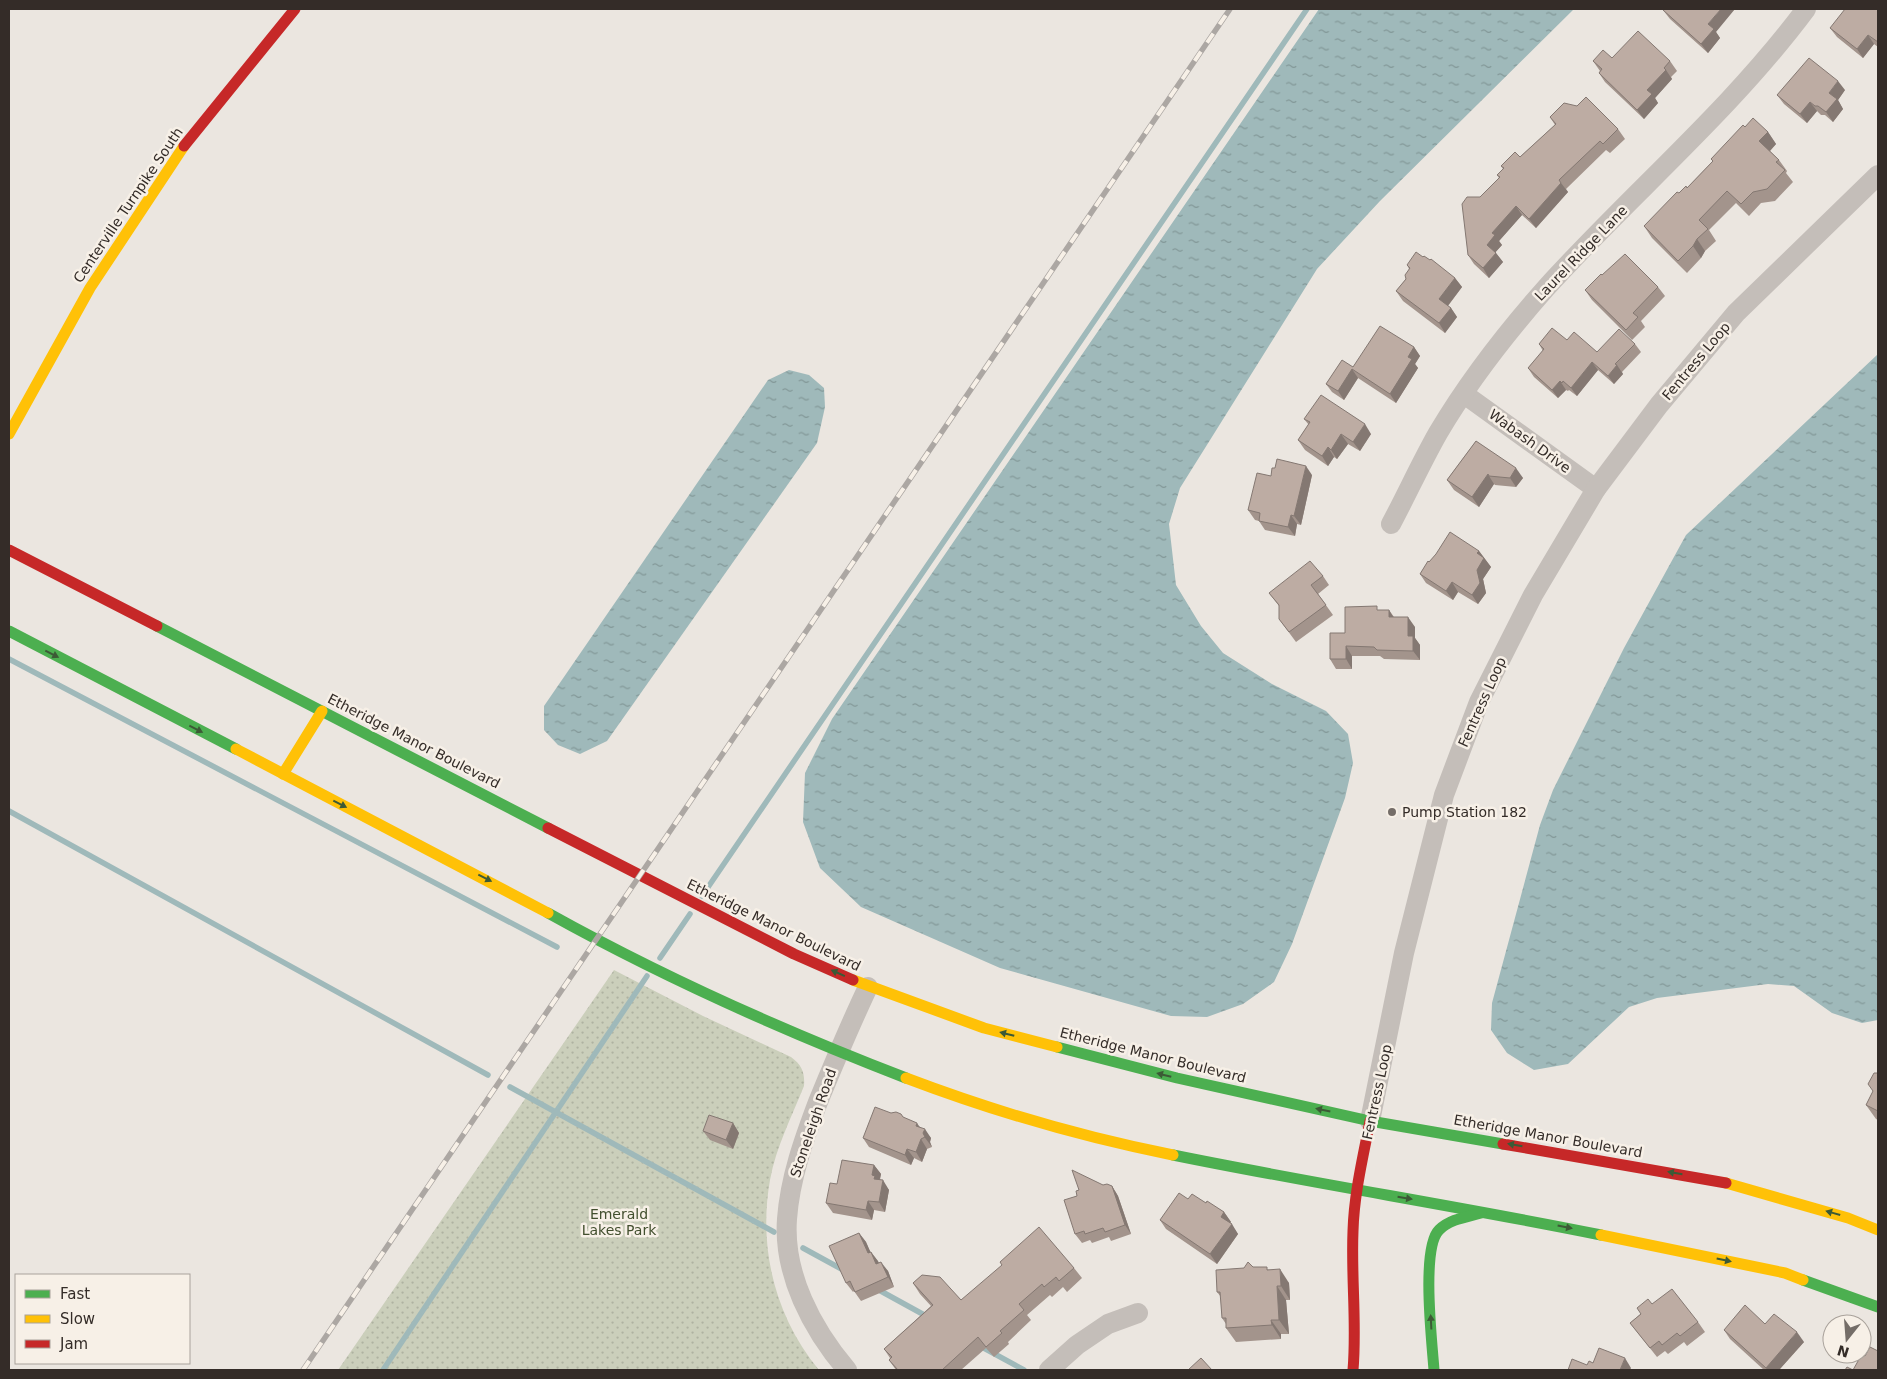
<svg xmlns="http://www.w3.org/2000/svg" width="1887" height="1379" font-family="'DejaVu Sans',sans-serif">
<style>
.park{fill:url(#park-dots)}
.water{fill:url(#water-ripples)}
.lines{fill:none;stroke-linecap:round;stroke-linejoin:round}
.stream{stroke:#9fb9ba;stroke-width:5.5}
.street{stroke:#c4beb9;stroke-width:20}
.fast{stroke:#4caf50;stroke-width:11}
.slow{stroke:#ffc107;stroke-width:11}
.jam{stroke:#c62828;stroke-width:11}
.rail-casing{stroke:#aca7a3;stroke-width:5.5}
.rail{stroke:#f7f0e7;stroke-width:4;stroke-dasharray:11;stroke-linecap:butt}
.wall{fill:#a3948c}
.shaded-wall{fill:#847872}
.building{fill:#bdaca3;stroke:#847872}
.oneway{fill:#3c5a36}
.poi-dot{fill:#746d68;stroke:#f7f0e7;stroke-width:2}
.labels{text-anchor:middle;stroke-width:5;stroke-linejoin:round;paint-order:stroke}
.street-label{font-size:14px;fill:#342c28;stroke:#f7f0e7}
.poi-label{font-size:14px;fill:#342c28;stroke:#f7f0e7;text-anchor:start}
.park-label{font-size:14px;fill:#424f2e;stroke:#f7f0e7}
</style>
<defs>
<pattern id="park-dots" width="8" height="8" patternUnits="userSpaceOnUse" patternTransform="scale(1.25)"><rect width="8" height="8" fill="#cbcfbb"/><path d="M2 2h.1M6 6h.1" fill="none" stroke="#afb2a1" stroke-width="1.8" stroke-linecap="round"/></pattern>
<pattern id="water-ripples" width="26" height="14" patternUnits="userSpaceOnUse" patternTransform="scale(1.25)"><rect width="26" height="14" fill="#9fb9ba"/><path d="M2 4q2-2 4 0t4 0M15 11q2-2 4 0t4 0" fill="none" stroke="#829797"/></pattern>
</defs>
<rect width="100%" height="100%" fill="#ebe6e0"/>
<!-- park -->
<path class="park" d="M614,970l89,46 88,41c11,8 14,16 13,29 -12,30 -28,61 -34,94 -12,68 5,137 49,190h-481z"/>
<!-- water -->
<g class="water">
<path d="M1319,9h255l-194,192 -63,68 -137,219 -11,36 7,61 25,41 22,27 49,31 54,27 22,23 5,29 -8,35 -53,146 -18,38 -31,22 -36,13 -36,-1 -171,-48 -139,-61 -41,-39 -17,-46 2,-49 27,-54z"/>
<path d="M1878,354v666l-16,3 -30,-10 -38,-27 -26,-2 -111,14 -28,9 -61,57 -34,6 -27,-17 -16,-23 1,-27 48,-178 13,-35 71,-142 62,-113z"/>
<path d="M789,370l20,5 15,13 1,19 -8,36 -210,298 -27,13 -22,-9 -14,-15v-24l224,-326z"/>
</g>
<g class="lines">
<!-- stream -->
<g class="stream">
<path d="M9,659l548,288"/>
<path d="M9,811l479,264"/>
<path d="M702,896l605,-887"/>
<path d="M660,958l30,-44"/>
<path d="M510,1087l264,145"/>
<path d="M803,1248l42,23"/>
<path d="M877,1289l51,28"/>
<path d="M980,1346l44,24"/>
<path d="M383,1370l264,-394"/>
</g>
<!-- street -->
<g class="street">
<path d="M1464,394l132,95"/>
<path d="M1391,524c16,-30 30,-61 47,-91 29,-49 70,-102 108,-145 85,-94 184,-177 260,-279"/>
<path d="M1370,1121l34,-168 40,-158 35,-93 54,-107 63,-106 63,-84 77,-92 142,-138"/>
<path d="M847,1370c-35,-41 -64,-96 -60,-151 3,-41 17,-80 31,-117 16,-39 32,-77 50,-115"/>
<path d="M1049,1370l28,-25 31,-21 30,-11"/>
</g>
<!-- fast -->
<g class="fast">
<path d="M157,626l391,202"/>
<path d="M9,631l227,118"/>
<path d="M548,913c115,64 236,118 358,165"/>
<path d="M1057,1047l120,31 193,43 133,23"/>
<path d="M1173,1155c142,29 285,51 428,80"/>
<path d="M1803,1280l75,27"/>
<path d="M1434,1370c-2,-28 -13,-122 5,-140 11,-11 28,-13 42,-17"/>
</g>
<!-- slow -->
<g class="slow">
<path d="M9,434l81,-146 94,-142"/>
<path d="M236,749l312,164"/>
<path d="M283,774l39,-63"/>
<path d="M853,980l131,48 73,19"/>
<path d="M906,1078c87,33 176,59 267,77"/>
<path d="M1726,1183l122,35 30,12"/>
<path d="M1601,1235l184,38 18,7"/>
</g>
<!-- jam -->
<g class="jam">
<path d="M184,146l111,-137"/>
<path d="M9,550l148,76"/>
<path d="M548,828l246,126 59,26"/>
<path d="M1503,1144l223,39"/>
<path d="M1353,1370c4,-46 -2,-92 0,-139 1,-37 10,-74 17,-110"/>
</g>
<defs>
<path id="rail" d="M303,1370l927,-1361"/>
</defs>
<!-- rail casing -->
<use href="#rail" class="rail-casing"/>
<!-- rail -->
<use href="#rail" class="rail"/>
</g>
<!-- wall -->
<g class="wall">
<path d="M1878,9v38l-4,-3 -11,14 -26,-21 -7,-9z"/>
<path d="M1663,10l53,22 4,6 -12,15 -38,-34z"/>
<path d="M1612,58l58,3 7,10 -6,6 1,2 -17,19 3,5 -14,16 -39,-37 -6,-9 1,-2 -7,-10z"/>
<path d="M1845,90l-7,10 5,9 -10,13 -8,-7h-4l-4,-4 -10,12 -23,-19 -7,-9z"/>
<path d="M1550,117l68,12 7,10 -15,14 -4,-3 -40,39 2,3 -32,36 -14,-13 -23,26 3,4 -7,7 8,10 -14,16 -15,-14 -6,-9 12,-58 19,-19 -2,-3 6,-6 -2,-3 19,-9 35,-32z"/>
<path d="M1745,127l23,5 8,12 -6,7 9,9 8,11 -1,2 7,9 -18,19 -14,2 -12,13 -13,-13 -27,27 7,11 -11,10 -4,7 -14,15 -35,-35 -8,-12 35,-33 8,-5 26,-27 -2,-2z"/>
<path d="M1407,265l48,13 7,9 -14,19 3,2 6,9 -12,16 -42,-32 -7,-10 10,-12 3,-10z"/>
<path d="M1602,275l56,12 7,9 -24,25 4,6 -13,13 -40,-40 -7,-10z"/>
<path d="M1567,340l30,12 38,-8 6,8 -19,20 1,2 -9,10 -16,-14 -21,26 -8,-6 -1,1 -2,-1 -8,8 -24,-21 -6,-9 15,-17 -4,-7z"/>
<path d="M1414,347l6,9 -5,8 3,4 -22,35 -38,-25 -14,22 -12,-8 -6,-8 27,-17z"/>
<path d="M1304,419l67,15 -11,17 -12,-7 -11,15 -3,-2 -6,9 -23,-16 -7,-10 11,-15z"/>
<path d="M1476,441l47,37 -7,9 -21,-2 -1,-1 -15,23 -25,-17 -7,-10z"/>
<path d="M1312,475l-11,50 -4,-1 -2,12 -30,-6 -6,-9 -4,-1 -7,-10 23,-34z"/>
<path d="M1479,551l12,16 -8,12 3,14 -8,11 -20,-12 -5,8 -27,-17 -6,-9 9,-12z"/>
<path d="M1323,576l6,9 -11,9 15,21 -37,27 -17,-23v-13l-10,-13z"/>
<path d="M1380,610h9l5,7 21,10v11l5,7v15l-36,-1 -4,-3h-28v13h-16l-6,-10 15,-26z"/>
<path d="M1878,1073v47l-2,-1 -10,-14 7,-14z"/>
<path d="M904,1118l16,9 11,11 -1,4 2,5 -5,2 -5,13 -8,-4 -3,7 -42,-18 -6,-9z"/>
<path d="M733,1123l6,10 -6,16 -23,-9 -7,-9z"/>
<path d="M874,1165l7,9 -1,6 9,10 -4,22 -11,-2 -2,10 -39,-7 -7,-10z"/>
<path d="M1103,1185l9,1 6,10 13,38 -20,7 -2,-4 -17,6 -2,-3 -8,3 -7,-9 2,-38z"/>
<path d="M1188,1199l18,4 18,9 7,10 -1,1 8,11 -21,30 -51,-35 -6,-9z"/>
<path d="M859,1233l7,9 4,10h1l8,11 9,8 6,16 -33,14 -7,-10 -1,1 -7,-9z"/>
<path d="M1253,1267l17,3 19,13 1,17h-4l3,34h-8v5l-45,3 -10,-14v-4l-4,-6 -1,-21 -4,-5 27,-24z"/>
<path d="M1074,1268l8,10 -15,14 -4,-5 -11,10 -2,-2 -23,20 4,5 -23,22 1,2 -15,13 -8,-9 -25,22h-65l-7,-10 1,-2 -6,-9 47,-43 -11,-12 -7,-11 48,17z"/>
<path d="M1652,1304l46,18 7,10 -18,14 -3,-4 -16,12 -3,-3 -8,6 -27,-34z"/>
<path d="M1724,1330l80,12 -25,28h-15l-34,-31z"/>
</g>
<!-- shaded-wall -->
<g class="shaded-wall">
<path d="M1721,9h14l-19,23 4,6 -12,15 -7,-9 7,-20z"/>
<path d="M1868,35l6,9 -11,14 -6,-9z"/>
<path d="M1666,70l6,9 -17,19 3,5 -14,16 -7,-9 10,-20z"/>
<path d="M1838,81l7,9 -7,10 5,9 -10,13 -7,-10 3,-19z"/>
<path d="M1810,102l7,9 -10,12 -7,-9z"/>
<path d="M1768,132l8,12 -8,9 -9,-12z"/>
<path d="M1561,183l7,9 -32,36 -7,-9z"/>
<path d="M1516,206l6,9 -23,26 3,4 -8,9 -7,-9 5,-12z"/>
<path d="M1697,239l8,12 -4,7 -8,-12z"/>
<path d="M1496,253l7,9 -14,16 -6,-10z"/>
<path d="M1455,278l7,9 -16,21 -7,-9z"/>
<path d="M1451,308l6,9 -12,16 -6,-10z"/>
<path d="M1414,347l6,9 -5,8 3,4 -22,35 -6,-9 18,-37z"/>
<path d="M1592,362l6,8 -21,26 -6,-8z"/>
<path d="M1617,365l6,9 -9,10 -6,-8z"/>
<path d="M1352,369l6,9 -14,22 -6,-9z"/>
<path d="M1560,381l6,9 -8,8 -6,-8z"/>
<path d="M1365,424l6,10 -11,17 -7,-9z"/>
<path d="M1341,434l7,10 -11,15 -6,-9z"/>
<path d="M1328,447l6,10 -6,9 -6,-10z"/>
<path d="M1306,466l6,9 -11,50 -7,-9z"/>
<path d="M1516,468l7,10 -7,9 -6,-9z"/>
<path d="M1488,474l1,2 5,8 -15,23 -7,-10z"/>
<path d="M1291,515l6,9 -2,12 -7,-9z"/>
<path d="M1479,551l12,16 -8,12 3,14 -8,11 -6,-9 5,-42z"/>
<path d="M1452,582l6,10 -5,8 -7,-9z"/>
<path d="M1389,610l6,10 -6,-3z"/>
<path d="M1408,617l7,10v11l5,7v15l-7,-9 -5,-15z"/>
<path d="M1346,646l6,10v13l-6,-10z"/>
<path d="M733,1123l6,10 -6,16 -7,-9z"/>
<path d="M917,1123l6,9 2,-3 6,9 -1,4 2,5 -16,-21z"/>
<path d="M921,1139l6,10 -5,13 -6,-10z"/>
<path d="M907,1149l7,9 -3,7 -6,-10z"/>
<path d="M874,1165l7,9 -2,8 2,6 -9,-13z"/>
<path d="M883,1180l6,10 -4,22 -6,-10z"/>
<path d="M1112,1186l6,10 13,38 -6,-9z"/>
<path d="M868,1201l6,9 -2,10 -6,-10z"/>
<path d="M1224,1212l7,10 -4,4 -6,-9z"/>
<path d="M1232,1224l6,10 -21,30 -7,-10z"/>
<path d="M859,1233l7,9 9,20 -7,-9z"/>
<path d="M871,1252l7,9 5,12 -7,-9z"/>
<path d="M881,1262l7,9 6,16 -6,-10z"/>
<path d="M1280,1269l9,14 1,17 -9,-14z"/>
<path d="M1277,1286l9,14 3,34 -10,-14z"/>
<path d="M1271,1320l10,14v5l-9,-14z"/>
<path d="M1797,1332l7,10 -25,28h-12l-1,-2z"/>
<path d="M1625,1358l6,10 -1,2h-10z"/>
</g>
<!-- building -->
<g class="building">
<path d="M1664,9h57l-13,15 6,5 -13,15 -38,-34z"/>
<path d="M1845,9h33v33l-10,-7 -11,14 -27,-21z"/>
<path d="M1638,31l32,30 -6,7 2,2 -19,20 5,4 -15,16 -38,-37 3,-4 -9,-8 10,-11 9,8z"/>
<path d="M1809,58l29,23 -9,12 8,6 -11,13 -8,-6h-3l-5,-4 -10,12 -23,-19z"/>
<path d="M1586,97l32,32 -15,15 -3,-3 -41,39 2,3 -32,36 -13,-13 -24,27 3,2 -8,10 9,8 -13,15 -15,-13 -6,-51 5,-7h13l20,-20 -3,-2 7,-7 -3,-2 14,-14 5,5 36,-33 -6,-7 14,-14 13,3z"/>
<path d="M1753,118l15,14 -9,9 20,19 -3,2 9,8 -18,19 -14,3 -12,12 -14,-13 -28,29 9,9 -11,10 -4,7 -15,15 -34,-35 33,-34 2,1 7,-7 1,2 26,-27 -2,-2 32,-34 2,2z"/>
<path d="M1416,252l7,5 1,-1 6,4 1,-1 24,19 -16,21 12,9 -12,15 -43,-32 10,-12 -1,-4 5,-7 -3,-3z"/>
<path d="M1625,254l33,33 -25,26 5,4 -12,13 -41,-40 16,-16 1,1z"/>
<path d="M1380,326l34,21 -6,10 4,2 -22,35 -38,-25 -14,22 -12,-7 16,-24 11,7z"/>
<path d="M1552,328l15,12 7,-8 23,20 22,-23 16,15 -20,20 2,1 -9,11 -16,-14 -21,26 -8,-7 -1,2 -2,-2 -8,9 -24,-22 16,-19 -5,-5z"/>
<path d="M1321,395l44,29 -12,18 -12,-8 -10,16 -3,-3 -6,9 -24,-16 12,-18 -6,-3z"/>
<path d="M1476,441l40,27 -6,10 -21,-2 -1,-2 -16,23 -25,-17z"/>
<path d="M1277,459l29,7 -12,50 -3,-1 -3,12 -29,-6 1,-8 -12,-3 9,-37 14,3 1,-8h3z"/>
<path d="M1450,532l29,19 -2,2 7,5 -7,12 3,13 -8,12 -20,-13 -6,9 -26,-17 8,-13 1,1 7,-8z"/>
<path d="M1310,561l13,15 -12,9 15,20 -37,27 -10,-13v-14l-10,-12z"/>
<path d="M1377,606v4h12v7h19v19h5v15l-36,-1 -3,-3 -28,-1v13h-16v-26h15v-26z"/>
<path d="M1874,1073h4v38l-12,-6 7,-14 -5,-7z"/>
<path d="M875,1107l16,6 5,-1 5,2 2,3 14,6 -1,3 9,3 -2,4 2,4 -4,2 -5,13 -9,-3 -2,6 -42,-17z"/>
<path d="M709,1115l24,8 -7,17 -23,-9z"/>
<path d="M842,1160l32,5 -2,10 3,1 -1,3 9,1 -4,22 -11,-1 -2,9 -40,-7 4,-20 7,1z"/>
<path d="M1072,1170l31,15 4,-1 5,2 13,39 -20,7 -2,-4 -18,6 -1,-3 -9,3 -11,-34 13,-4 -1,-5 3,-1z"/>
<path d="M1179,1193l9,6 4,-5 14,9 1,-2 17,11 -3,5 11,7 -22,30 -50,-34z"/>
<path d="M1039,1227l35,41 -15,13 -3,-4 -12,10 -2,-3 -23,20 5,6 -24,21 2,2 -16,14 -8,-10 -36,33h-44l-9,-10 3,-3 -8,-8 49,-44 -20,-22 9,-8 18,2 21,23 41,-35 -2,-3z"/>
<path d="M859,1233l9,20 3,-1 5,12 5,-2 7,15 -33,15 -5,-11 -4,2 -17,-37z"/>
<path d="M1248,1262l5,5h14v3l13,-1 1,17h-4l2,34h-8l1,5 -46,3v-10h-4l-2,-26h-3l-1,-22 28,-2z"/>
<path d="M1672,1289l26,33 -18,14 -3,-3 -15,12 -3,-4 -9,7 -20,-25 11,-9 -4,-6 11,-9 4,5z"/>
<path d="M1745,1305l20,19 9,-10 23,18 -31,36 -42,-38z"/>
<path d="M1870,1347l8,4v19h-33l2,-3 6,3 9,-16 3,2z"/>
<path d="M1599,1348l26,10 -5,12h-52l4,-11 15,6 2,-4 4,2z"/>
<path d="M1201,1358l11,12h-24z"/>
</g>
<!-- one-way arrows -->
<defs><path id="oneway-solid" d="M-6-.8H1V-3.2L6.5 0L1 3.2V.8H-6Z" transform="scale(1.25)"/></defs>
<g class="oneway">
<use href="#oneway-solid" transform="translate(52 654) rotate(27)"/>
<use href="#oneway-solid" transform="translate(196 729) rotate(27)"/>
<use href="#oneway-solid" transform="translate(340 804) rotate(27)"/>
<use href="#oneway-solid" transform="translate(485 878) rotate(27)"/>
<use href="#oneway-solid" transform="translate(838 973) rotate(-156)"/>
<use href="#oneway-solid" transform="translate(1007 1034) rotate(-166)"/>
<use href="#oneway-solid" transform="translate(1164 1075) rotate(-166)"/>
<use href="#oneway-solid" transform="translate(1323 1110) rotate(-168)"/>
<use href="#oneway-solid" transform="translate(1515 1145) rotate(-170)"/>
<use href="#oneway-solid" transform="translate(1675 1173) rotate(-170)"/>
<use href="#oneway-solid" transform="translate(1405 1198) rotate(9)"/>
<use href="#oneway-solid" transform="translate(1833 1213) rotate(-164)"/>
<use href="#oneway-solid" transform="translate(1565 1227) rotate(11)"/>
<use href="#oneway-solid" transform="translate(1724 1260) rotate(12)"/>
<use href="#oneway-solid" transform="translate(1431 1322) rotate(-93)"/>
</g>
<!-- markers -->
<circle class="poi-dot" cx="1392" cy="812" r="5"/>
<g class="labels">
<!-- street labels -->
<g class="street-label">
<text transform="translate(128 205) rotate(-56)" y="5">Centerville Turnpike South</text>
<text transform="translate(1581 253) rotate(-46)" y="5">Laurel Ridge Lane</text>
<text transform="translate(1696 361) rotate(-50)" y="5">Fentress Loop</text>
<text transform="translate(1530 441) rotate(36)" y="5">Wabash Drive</text>
<text transform="translate(1482 702) rotate(-66)" y="5">Fentress Loop</text>
<text transform="translate(414 741) rotate(27)" y="5">Etheridge Manor Boulevard</text>
<text transform="translate(774 925) rotate(26)" y="5">Etheridge Manor Boulevard</text>
<text transform="translate(1153 1055) rotate(14)" y="5">Etheridge Manor Boulevard</text>
<text transform="translate(1377 1092) rotate(-78)" y="5">Fentress Loop</text>
<text transform="translate(813 1123) rotate(-71)" y="5">Stoneleigh Road</text>
<text transform="translate(1548 1136) rotate(10)" y="5">Etheridge Manor Boulevard</text>
</g>
<!-- poi labels -->
<g class="poi-label">
<text x="1402" y="817">Pump Station 182</text>
</g>
<!-- park labels -->
<g class="park-label">
<text x="619" y="1219">Emerald<tspan x="619" dy="16">Lakes Park</tspan></text>
</g>
</g>
<!-- border -->
<rect width="1887" height="1379" fill="none" stroke="#342c28" stroke-width="20"/>
<!-- legend -->
<rect x="15" y="1274" width="175" height="90" fill="#f7f0e7" stroke="#a9a29b"/>
<rect x="25" y="1290" width="25" height="8" fill="#4caf50" stroke="#a9a29b"/>
<text x="60" y="1299" font-size="15" fill="#342c28">Fast</text>
<rect x="25" y="1315" width="25" height="8" fill="#ffc107" stroke="#a9a29b"/>
<text x="60" y="1324" font-size="15" fill="#342c28">Slow</text>
<rect x="25" y="1340" width="25" height="8" fill="#c62828" stroke="#a9a29b"/>
<text x="60" y="1349" font-size="15" fill="#342c28">Jam</text>
<!-- north arrow -->
<g transform="translate(1847 1339) rotate(197)"><circle r="24" fill="#f7f0e7" stroke="#a9a29b"/>
<path d="M0-4L9 19L0 12L-9 19Z" fill="#746d68"/>
<text y="-8" font-size="14" font-weight="bold" text-anchor="middle" fill="#342c28">N</text>
</g>
</svg>
